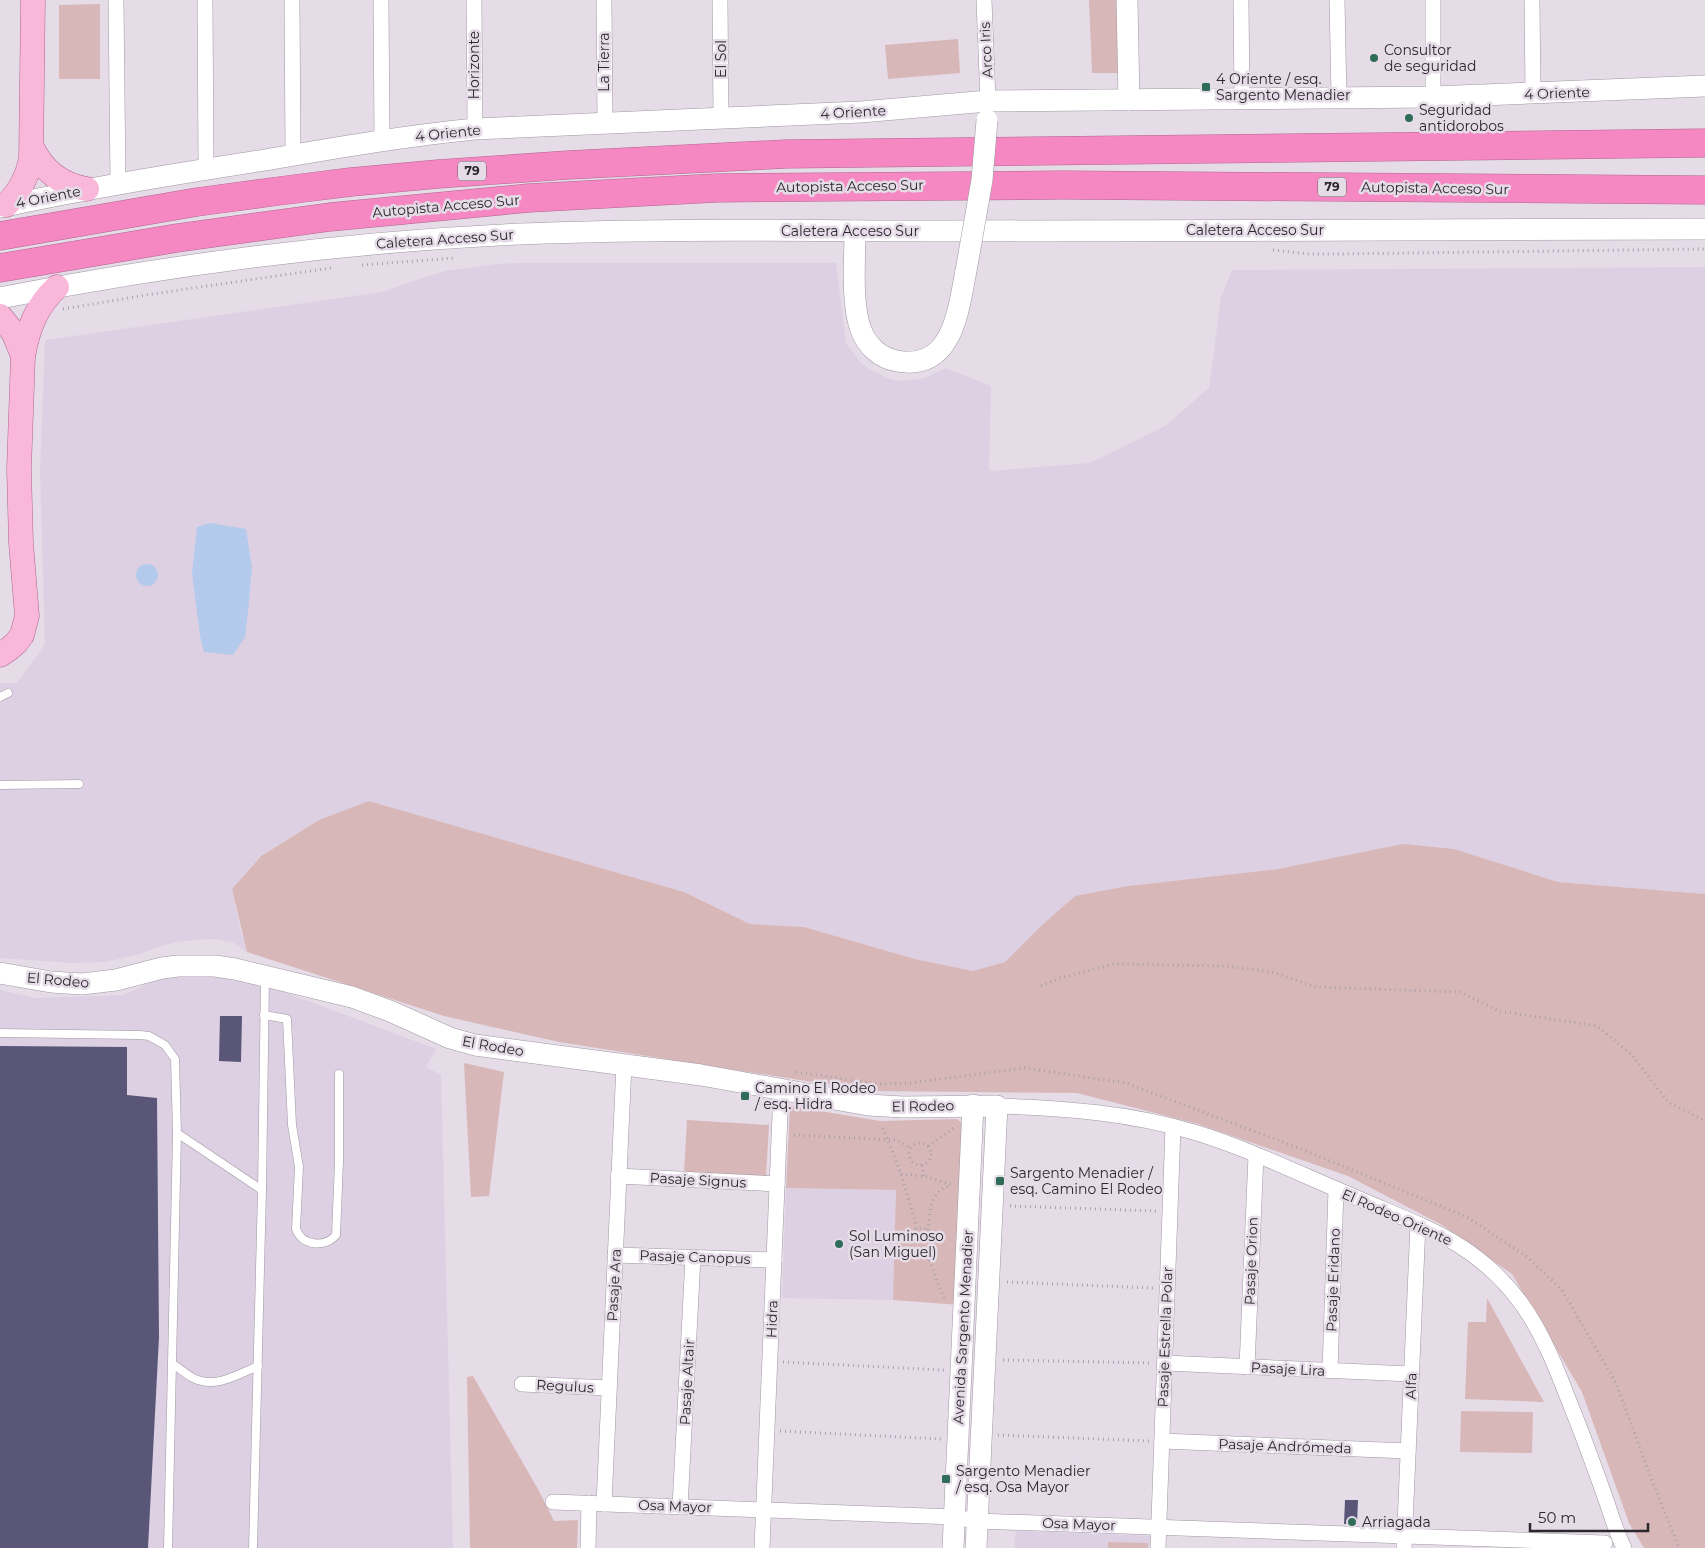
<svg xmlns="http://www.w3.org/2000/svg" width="1705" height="1548" font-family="Montserrat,sans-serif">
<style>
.built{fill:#ddd0e2}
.green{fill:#d8b7b8}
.water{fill:#b3caec}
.building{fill:#595678}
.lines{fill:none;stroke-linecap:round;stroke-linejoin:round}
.lane-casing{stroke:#9f97a2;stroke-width:9}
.street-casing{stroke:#9f97a2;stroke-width:16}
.secondary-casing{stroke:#9f97a2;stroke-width:22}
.primary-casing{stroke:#af668e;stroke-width:25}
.highway-casing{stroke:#af668e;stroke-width:29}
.path{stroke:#a8a1ab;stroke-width:3;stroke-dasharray:1 4;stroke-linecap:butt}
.lane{stroke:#fff;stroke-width:8}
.street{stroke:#fff;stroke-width:15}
.secondary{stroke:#fff;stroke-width:21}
.primary{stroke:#f9b8da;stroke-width:24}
.highway{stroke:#f588c2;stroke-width:28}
.secondary-bridge-casing{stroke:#9f97a2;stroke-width:22;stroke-linecap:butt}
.secondary-bridge{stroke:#fff;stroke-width:21}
.poi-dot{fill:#306d59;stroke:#e5dce8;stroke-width:2}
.labels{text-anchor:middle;stroke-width:5;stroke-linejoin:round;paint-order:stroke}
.shield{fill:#e5dce8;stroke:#645e65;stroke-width:1}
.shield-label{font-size:12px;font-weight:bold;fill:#2c282d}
.street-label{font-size:14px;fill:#2c282d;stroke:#e5dce8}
.poi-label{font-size:14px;fill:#2c282d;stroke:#e5dce8;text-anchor:start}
</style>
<rect width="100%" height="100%" fill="#e5dce8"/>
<!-- built -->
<g class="built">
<path d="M521,263h315l10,80 14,19 9,7 21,10 12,2 23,-3 21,-10 45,18 -2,85 101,-8 75,-37 44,-38 12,-90 11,-28 473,-3v627l-147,-12 -104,-33 -326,37 -53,10 -33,29 -37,37 -32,9 -58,-12 -111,-32 -54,-3 -66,-32 -315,-91 -50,19 -58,35 -29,34 8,39 7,24 -15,-10 -18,-3 -19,1 -19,2 -18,5 -18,7 -34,8 -35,1 -71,-5v-275h17l28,-39 -5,-173 5,-131 337,-48 40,-14 24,-7 50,-7z"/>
<path d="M176,971l71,7 189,71 -10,18 15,8 12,473h-453v-558l35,8 88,-3z"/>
<path d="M786,1188l110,2 -3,110 -111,-2z"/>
<path d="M1016,1531l137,5 -1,12h-138z"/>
</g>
<!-- green -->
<g class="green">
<path d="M1089,0h29l2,73h-28z"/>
<path d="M100,4v75h-41v-74z"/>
<path d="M958,39l2,34 -72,6 -3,-34z"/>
<path d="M369,801l315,91 66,32 54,3 111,32 58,12 32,-9 37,-37 33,-29 53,-10 150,-17 125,-25 51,5 104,33 147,12v654h-61l-15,-25 -47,-131 -70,-118 -70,-49 -94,-49 -150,-52 -121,-31 -208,-2 -310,-49 -115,-26 -197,-64 -15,-63 29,-33 58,-36z"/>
<path d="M464,1063l40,9 -15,124 -18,1z"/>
<path d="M790,1106l90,15 77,-2 8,7 -5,179 -67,-5 3,-110 -110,-2z"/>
<path d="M687,1120l82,5 -3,52 -82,-4z"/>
<path d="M1487,1298l57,104 -79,-3 3,-77h18z"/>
<path d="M473,1376l66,115 15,30 24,-1 -1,28h-107l-3,-171z"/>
<path d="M1461,1411l72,1 -1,41 -72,-1z"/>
<path d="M1108,1542l40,1v5h-40z"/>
</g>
<!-- water -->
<g class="water">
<path d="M210,523l36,6 6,39 -4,43 -3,26 -12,18 -29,-3 -4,-16 -8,-63 5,-46z"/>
<circle cx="147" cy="575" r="11"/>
</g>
<!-- building -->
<g class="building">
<path d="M220,1016h22l-1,46 -22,-1z"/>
<path d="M0,1046l127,1v48l30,3 2,239 -11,211h-148z"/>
<path d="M1345,1500h13l-1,24h-13z"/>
</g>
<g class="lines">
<defs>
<g id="lane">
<path d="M0,697l8,-4"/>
<path d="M0,785l79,-1"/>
<path d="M264,1015l23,4 5,106 7,42 -3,62c6,17 29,19 40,6l3,-73v-88"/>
<path d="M0,1033l140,2 9,1 16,9 10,14 2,74 -9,415"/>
<path d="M177,1133l85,57"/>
<path d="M173,1364c7,5 13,10 20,14 22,11 44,-3 65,-12"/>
<path d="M253,1548l9,-358 3,-212"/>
</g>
<g id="street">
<path d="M116,0l2,184"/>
<path d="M205,0l1,169"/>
<path d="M292,0l1,155"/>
<path d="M381,0l1,141"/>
<path d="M474,0l1,129"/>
<path d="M604,0l1,123"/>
<path d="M720,0l1,117"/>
<path d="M984,0l4,101"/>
<path d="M1241,0l1,99"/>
<path d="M1337,0l2,98"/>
<path d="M1433,0v97"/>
<path d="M1532,0l1,94"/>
<path d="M997,1106c67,2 135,7 200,27 55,17 107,43 160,65 67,29 119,44 164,105 23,32 36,67 50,103 12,30 23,60 34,91 6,17 11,35 19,51"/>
<path d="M618,1176l159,8"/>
<path d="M615,1255l159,5"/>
<path d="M1165,1363l246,11"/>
<path d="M1247,1367l9,-212"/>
<path d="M1330,1371l6,-182"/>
<path d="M522,1384l87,4"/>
<path d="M1162,1441l246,10"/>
<path d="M553,1502l401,15 23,4 628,22"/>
<path d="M604,1504l20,-439"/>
<path d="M680,1507l13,-250"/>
<path d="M588,1548l1,-45"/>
<path d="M762,1548l19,-458"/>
<path d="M1158,1548l15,-421"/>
<path d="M1404,1548l14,-324"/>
</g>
<g id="secondary">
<path d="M1127,0l2,100"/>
<path d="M0,207c88,-19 176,-33 265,-47 70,-12 139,-24 210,-31l386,-17 127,-11 445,-4 272,-11"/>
<path d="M855,231c0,29 -4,72 6,99 6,16 19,28 36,31 56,10 61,-50 69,-90"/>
<path d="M0,298c172,-34 345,-56 520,-64 143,-6 286,-3 429,-3 252,-1 504,0 756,-2"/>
<path d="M0,973l51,9 31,2 34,-4 46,-12 16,-2h37l20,3 117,28 38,14 60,27 25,7 226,30 167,30 35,2 94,-1 -21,442"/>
<path d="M953,1548l20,-443"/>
</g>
<g id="primary">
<path d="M32,147c11,24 29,38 55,42"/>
<path d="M6,205c14,-13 21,-27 25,-46l2,-159"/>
<path d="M0,316l13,16 10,24"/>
<path d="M0,655l9,-6 7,-6 6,-8 5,-19 -6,-73 -2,-74 4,-113c5,-27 13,-50 34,-69"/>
</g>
<g id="highway">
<path d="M0,236l197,-34 82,-11 72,-9 87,-8 130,-9 218,-11 919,-11"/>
<path d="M0,268l177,-30 153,-21 199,-19 187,-10 347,-3 642,5"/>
</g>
</defs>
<!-- lane casing -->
<use href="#lane" class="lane-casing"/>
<!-- street casing -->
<use href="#street" class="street-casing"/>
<!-- secondary casing -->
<use href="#secondary" class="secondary-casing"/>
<!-- primary casing -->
<use href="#primary" class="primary-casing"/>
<!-- highway casing -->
<use href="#highway" class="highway-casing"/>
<!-- path -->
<g class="path">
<path d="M1273,250l36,4h29l367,-5"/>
<path d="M362,265l93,-7"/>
<path d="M63,309l83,-14 185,-27"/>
<path d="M1041,986l19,-8 54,-14 112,2 46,6 44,15 144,5 39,19 98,15 35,29 36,47 37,19"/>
<path d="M796,1072l83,12 31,-1 115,-15 101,15 170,64 171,70 59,39 36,34 54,93 32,87 31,78"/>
<path d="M883,1128l18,46 16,54"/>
<path d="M794,1135l103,5 14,8"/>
<circle cx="920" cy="1154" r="11"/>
<path d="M928,1146l26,-18"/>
<path d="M922,1165l2,11"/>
<path d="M901,1174l23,2 28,9"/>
<path d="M1010,1206l146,5"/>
<circle cx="921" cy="1240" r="12"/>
<path d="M928,1230c2,-16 2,-42 23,-44"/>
<path d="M925,1251c9,17 12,34 21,50"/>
<path d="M1007,1282l146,6"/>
<path d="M1003,1360l149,3"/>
<path d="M783,1362l161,8"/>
<path d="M780,1431l161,8"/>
<path d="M998,1435l151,6"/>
</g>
<!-- lane -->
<use href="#lane" class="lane"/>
<!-- street -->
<use href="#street" class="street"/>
<!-- secondary -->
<use href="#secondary" class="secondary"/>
<!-- primary -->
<use href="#primary" class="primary"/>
<!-- highway -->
<use href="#highway" class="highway"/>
<defs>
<path id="secondary-bridge" d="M966,271l16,-91 5,-60"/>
</defs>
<!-- secondary-bridge casing -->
<use href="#secondary-bridge" class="secondary-bridge-casing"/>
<!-- secondary-bridge -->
<use href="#secondary-bridge" class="secondary-bridge"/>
</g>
<!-- markers -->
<g class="poi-dot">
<circle cx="1374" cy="58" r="5"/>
<rect x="1201" y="82" width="10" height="10" rx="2.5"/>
<circle cx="1409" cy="118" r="5"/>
<rect x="740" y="1091" width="10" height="10" rx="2.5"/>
<rect x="995" y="1176" width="10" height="10" rx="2.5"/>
<circle cx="839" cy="1244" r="5"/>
<rect x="941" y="1474" width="10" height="10" rx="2.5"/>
<circle cx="1352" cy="1522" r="5"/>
</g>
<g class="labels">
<!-- shield labels -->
<g class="shield">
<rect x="458" y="161.5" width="28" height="19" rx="4"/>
<rect x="1318" y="177.5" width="28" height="19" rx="4"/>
</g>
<g class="shield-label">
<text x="472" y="175">79</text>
<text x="1332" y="191">79</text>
</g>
<!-- street labels -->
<g class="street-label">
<text transform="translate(986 50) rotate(-93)" y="5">Arco Iris</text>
<text transform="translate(721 59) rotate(-90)" y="5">El Sol</text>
<text transform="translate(604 62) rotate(-90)" y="5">La Tierra</text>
<text transform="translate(474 65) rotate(-90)" y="5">Horizonte</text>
<text transform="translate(1557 93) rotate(-2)" y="5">4 Oriente</text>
<text transform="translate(853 112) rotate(-3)" y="5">4 Oriente</text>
<text transform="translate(448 133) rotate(-6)" y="5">4 Oriente</text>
<text transform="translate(850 186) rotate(-1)" y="5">Autopista Acceso Sur</text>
<text transform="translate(1435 188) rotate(1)" y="5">Autopista Acceso Sur</text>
<text transform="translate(48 197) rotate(-11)" y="5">4 Oriente</text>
<text transform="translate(446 206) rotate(-5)" y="5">Autopista Acceso Sur</text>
<text x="1255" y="235">Caletera Acceso Sur</text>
<text x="850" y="236">Caletera Acceso Sur</text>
<text transform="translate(445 239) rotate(-4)" y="5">Caletera Acceso Sur</text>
<text transform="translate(58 980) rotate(5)" y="5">El Rodeo</text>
<text transform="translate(493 1046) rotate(10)" y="5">El Rodeo</text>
<text transform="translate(923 1106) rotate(-1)" y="5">El Rodeo</text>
<text transform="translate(698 1180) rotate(3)" y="5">Pasaje Signus</text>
<text transform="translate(1397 1217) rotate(24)" y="5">El Rodeo Oriente</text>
<text transform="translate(695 1257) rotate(2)" y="5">Pasaje Canopus</text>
<text transform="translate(1251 1261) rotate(-88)" y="5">Pasaje Orion</text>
<text transform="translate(1333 1280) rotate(-88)" y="5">Pasaje Eridano</text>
<text transform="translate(614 1285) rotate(-87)" y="5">Pasaje Ara</text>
<text transform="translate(772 1319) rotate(-88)" y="5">Hidra</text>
<text transform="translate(963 1327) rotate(-87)" y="5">Avenida Sargento Menadier</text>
<text transform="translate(1165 1337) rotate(-88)" y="5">Pasaje Estrella Polar</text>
<text transform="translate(1288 1369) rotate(3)" y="5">Pasaje Lira</text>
<text transform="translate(687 1382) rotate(-87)" y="5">Pasaje Altair</text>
<text transform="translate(565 1386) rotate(3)" y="5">Regulus</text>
<text transform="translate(1411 1386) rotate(-88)" y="5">Alfa</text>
<text transform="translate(1285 1446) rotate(2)" y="5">Pasaje Andrómeda</text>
<text transform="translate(675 1506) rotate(2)" y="5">Osa Mayor</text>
<text transform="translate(1079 1524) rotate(2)" y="5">Osa Mayor</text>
</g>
<!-- poi labels -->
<g class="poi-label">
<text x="1384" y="55">Consultor<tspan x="1384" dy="16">de seguridad</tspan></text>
<text x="1216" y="84">4 Oriente / esq.<tspan x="1216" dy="16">Sargento Menadier</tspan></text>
<text x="1419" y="115">Seguridad<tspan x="1419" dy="16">antidorobos</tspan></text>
<text x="755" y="1093">Camino El Rodeo<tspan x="755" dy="16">/ esq. Hidra</tspan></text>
<text x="1010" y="1178">Sargento Menadier /<tspan x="1010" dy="16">esq. Camino El Rodeo</tspan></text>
<text x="849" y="1241">Sol Luminoso<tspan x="849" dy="16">(San Miguel)</tspan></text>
<text x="956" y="1476">Sargento Menadier<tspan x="956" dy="16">/ esq. Osa Mayor</tspan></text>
<text x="1362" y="1527">Arriagada</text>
</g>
</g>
<!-- scale -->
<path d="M1530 1523v8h118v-8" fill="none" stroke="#2c282d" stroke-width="2.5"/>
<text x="1538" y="1523" font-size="15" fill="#2c282d" stroke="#e5dce8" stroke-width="4" paint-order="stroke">50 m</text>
</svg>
